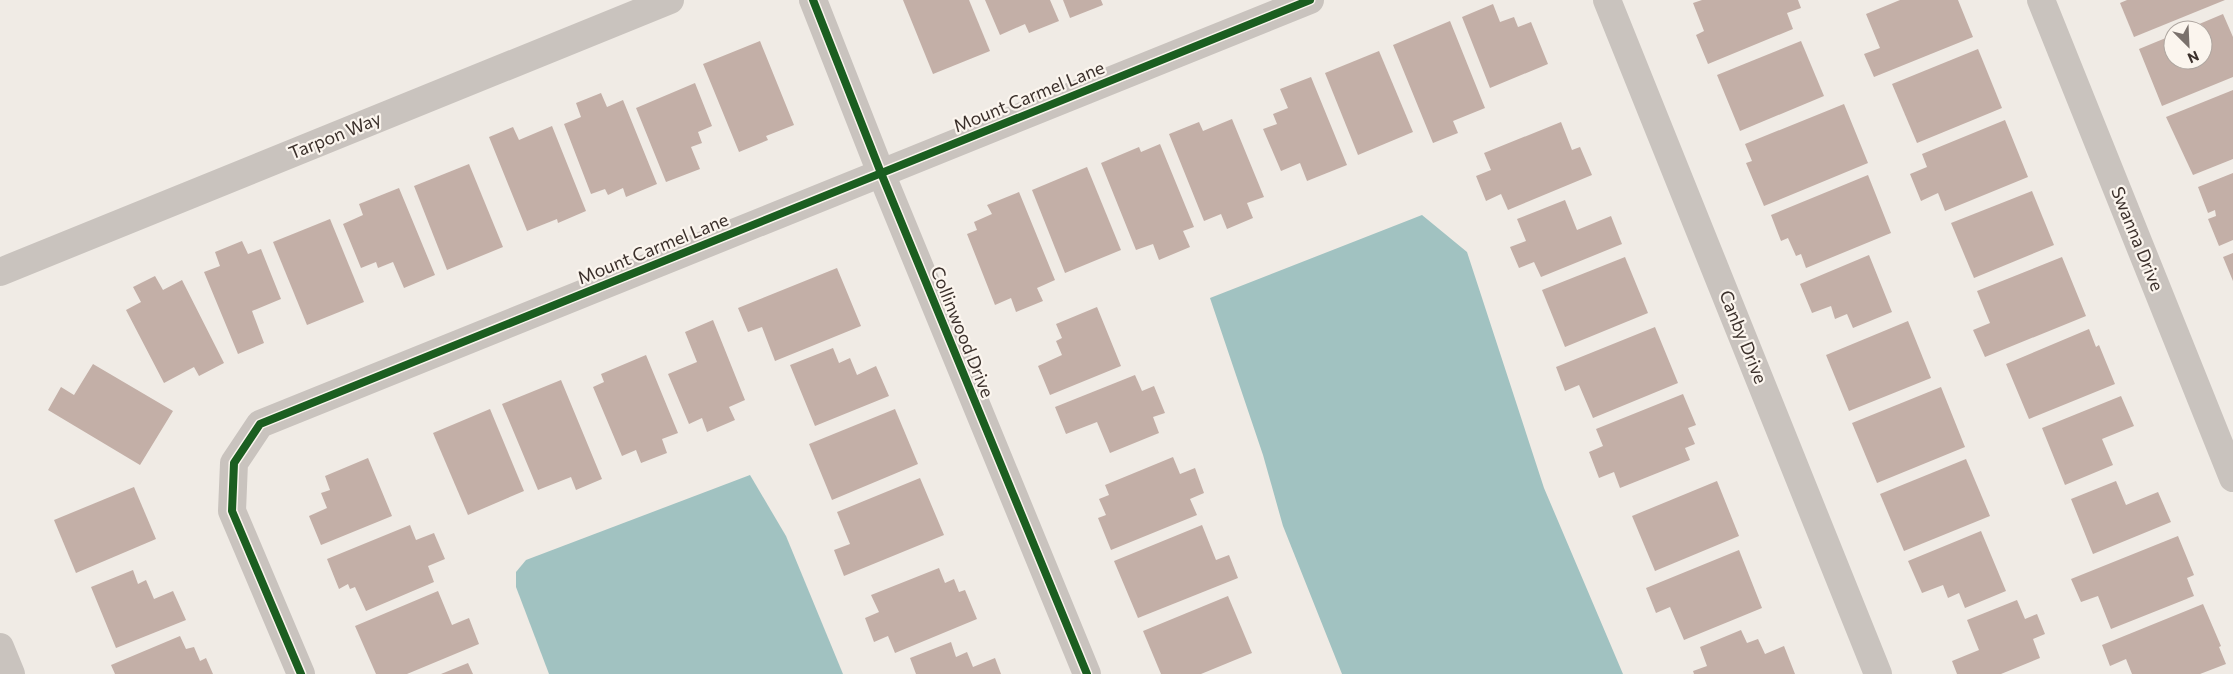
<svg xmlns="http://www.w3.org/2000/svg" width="2233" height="674" font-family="Commissioner,sans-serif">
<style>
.water{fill:#a1c2c1}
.building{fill:#c3afa7}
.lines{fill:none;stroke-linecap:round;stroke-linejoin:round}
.minor{stroke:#c9c3be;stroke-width:28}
.cycleway-casing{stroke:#fbf5ee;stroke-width:11}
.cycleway{stroke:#1b5e20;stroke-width:8}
.labels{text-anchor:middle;stroke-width:4.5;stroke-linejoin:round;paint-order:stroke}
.street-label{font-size:18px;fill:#3b302b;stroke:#fbf5ee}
</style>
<rect width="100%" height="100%" fill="#f0ebe5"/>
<!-- water -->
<g class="water">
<path d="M1422,215l45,37 77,236 79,186h-281l-59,-148 -20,-71 -53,-157z"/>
<path d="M750,475l36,61 57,138h-294l-33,-87v-15l10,-12z"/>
</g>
<!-- building -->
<g class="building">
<path d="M903,0h66l21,51 -57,23z"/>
<path d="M985,0h65l9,21 -30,12 -4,-9 -25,11z"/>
<path d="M1063,0h38l2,5 -33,13z"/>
<path d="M1702,0h96l3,8 -14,5 6,16 -85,35 -12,-29 8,-4 -11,-28z"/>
<path d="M1900,0h58l15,37 -99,40 -10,-23 16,-6 -14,-34z"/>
<path d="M2127,0h98l-91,37 -14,-34z"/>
<path d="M1493,4l7,18 14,-5 4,10 13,-5 17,42 -58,24 -28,-71z"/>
<path d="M2223,14l10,23v40l-71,29 -23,-57 34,-14v25h30v-30h-18z"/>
<path d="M1450,21l35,87 -32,13 5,12 -25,10 -40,-98z"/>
<path d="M760,41l34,84 -28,11 2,4 -29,12 -36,-88z"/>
<path d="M1801,41l23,55 -84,35 -23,-56z"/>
<path d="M1978,49l24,59 -85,35 -25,-59z"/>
<path d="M1379,51l34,81 -55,23 -33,-82z"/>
<path d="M1311,77l36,88 -40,16 -7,-18 -19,8 -18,-42 14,-5 -4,-10 15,-6 -8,-19z"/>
<path d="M695,83l17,43 -14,6 4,11 -11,4 9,22 -34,13 -30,-74z"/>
<path d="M2233,90v69l-40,16 -27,-58z"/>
<path d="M601,93l6,14 16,-7 34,84 -31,13 -3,-9 -15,7 -3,-6 -14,5 -27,-70 17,-7 -5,-14z"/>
<path d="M1844,104l24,59 -104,43 -18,-43 6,-2 -7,-17z"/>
<path d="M1232,119l32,78 -17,6 6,15 -26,11 -6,-15 -17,7 -35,-87 30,-12 4,9z"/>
<path d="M2005,120l23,57 -83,34 -7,-18 -17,8 -11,-27 17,-7 -5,-13z"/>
<path d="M1561,122l11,28 8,-3 12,28 -84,35 -7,-16 -15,7 -10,-25 15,-6 -7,-17z"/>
<path d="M552,126l34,85 -28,12 -1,-4 -30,12 -38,-94 24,-10 6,13z"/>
<path d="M1160,144l34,83 -11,4 7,16 -31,13 -6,-16 -17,6 -35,-87 38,-16 2,5z"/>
<path d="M469,164l34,83 -56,23 -33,-84z"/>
<path d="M1087,167l34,83 -56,23 -33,-83z"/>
<path d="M2233,173v67l-14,6 -11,-27 8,-3 -1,-6 -7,3 -10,-26z"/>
<path d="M1868,175l23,58 -85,35 -5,-14 -5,2 -8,-18 -7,3 -10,-26z"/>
<path d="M399,188l36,87 -31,13 -11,-26 -15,6 -2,-6 -15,6 -18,-44 20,-9 -4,-11z"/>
<path d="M2032,191l22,54 -80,33 -23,-55z"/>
<path d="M1019,192l36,88 -18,8 6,13 -27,11 -5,-14 -16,7 -28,-71 10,-4 -3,-8 18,-8 -5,-9z"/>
<path d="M1565,200l12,30 34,-14 11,28 -81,33 -7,-15 -15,6 -9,-21 16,-6 -9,-22z"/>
<path d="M330,219l34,83 -57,23 -34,-83z"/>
<path d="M242,241l6,13 13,-5 20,50 -29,12 12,32 -26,11 -34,-82 16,-6 -5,-14z"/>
<path d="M2233,253v28l-10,-24z"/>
<path d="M1869,255l23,57 -39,16 -6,-14 -12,5 -4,-13 -19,7 -12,-29z"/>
<path d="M1625,257l23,56 -83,34 -23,-57z"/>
<path d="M2062,257l24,59 -101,41 -12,-27 17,-7 -13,-32z"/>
<path d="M837,268l24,58 -86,35 -13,-34 -14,5 -10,-24z"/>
<path d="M155,276l8,14 19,-10 42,83 -25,13 -5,-9 -30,16 -38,-73 15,-8 -8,-15z"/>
<path d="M1097,307l24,59 -71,29 -12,-29 24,-11 -6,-14 6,-3 -6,-14z"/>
<path d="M713,320l32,80 -16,7 6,13 -28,12 -5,-14 -13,6 -21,-50 29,-12 -12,-30z"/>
<path d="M1908,321l23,57 -82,33 -23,-56z"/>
<path d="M1655,327l23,56 -85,35 -14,-33 -14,6 -9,-24z"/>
<path d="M2089,329l7,18 3,-2 16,39 -86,35 -23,-55z"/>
<path d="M833,348l6,15 11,-5 7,17 19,-9 13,30 -74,30 -25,-61z"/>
<path d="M646,355l32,78 -16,6 5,14 -26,10 -5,-13 -14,6 -29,-69 11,-5 -3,-8z"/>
<path d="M93,364l80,47 -33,54 -92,-55 13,-23 13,8z"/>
<path d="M1135,375l7,16 12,-5 11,27 -12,4 6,16 -49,20 -13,-31 -31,12 -11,-27z"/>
<path d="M561,380l41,99 -26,11 -5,-13 -33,13 -36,-86z"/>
<path d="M1941,387l24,60 -88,36 -25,-60z"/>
<path d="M1683,394l13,31 -8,3 7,16 -10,4 5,12 -70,28 -6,-16 -15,6 -10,-26 14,-6 -7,-17z"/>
<path d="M2121,396l13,30 -32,13 11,26 -48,20 -23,-57z"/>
<path d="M490,409l34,82 -56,24 -35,-82z"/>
<path d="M895,409l23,55 -86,36 -23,-56z"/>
<path d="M1173,457l7,17 15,-6 9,25 -14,6 7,16 -86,35 -13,-32 8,-3 -7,-16 10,-4 -4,-10z"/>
<path d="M368,458l24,58 -71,29 -12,-29 18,-8 -6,-15 9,-3 -5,-14z"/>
<path d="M1966,459l24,57 -86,35 -24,-57z"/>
<path d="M920,478l24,57 -100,41 -10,-26 16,-6 -13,-32z"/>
<path d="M1717,481l22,55 -84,35 -23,-55z"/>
<path d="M2116,481l10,24 32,-13 13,30 -78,32 -22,-55z"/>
<path d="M134,487l22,52 -80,34 -22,-53z"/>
<path d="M410,525l6,15 18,-7 11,26 -17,7 6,16 -68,29 -11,-24 -5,2 -2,-5 -9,5 -12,-30z"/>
<path d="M1202,525l14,35 13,-5 9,23 -100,40 -24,-57z"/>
<path d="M1981,531l25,60 -41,17 -6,-15 -11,5 -5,-13 -21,8 -14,-32z"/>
<path d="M2178,536l16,39 -7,3 7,18 -83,33 -13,-33 -17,6 -10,-23z"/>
<path d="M1739,550l23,58 -78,32 -14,-33 -14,6 -10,-25z"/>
<path d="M939,568l6,15 9,-4 5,13 6,-2 12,29 -82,34 -7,-17 -14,6 -9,-24 14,-6 -8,-17z"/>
<path d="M133,570l5,14 8,-4 8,19 19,-8 13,29 -70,28 -25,-61z"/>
<path d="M438,591l14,34 17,-7 10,26 -72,30h-31l-21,-48z"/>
<path d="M1228,596l24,57 -51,21h-40l-18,-43z"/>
<path d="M2017,600l8,19 12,-5 8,20 -12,5 7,19 -39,16h-44l-5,-13 27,-11 -12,-30z"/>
<path d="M2203,604l18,42 -2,1 7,17 -26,10h-68l-6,-15 -16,7 -8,-21z"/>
<path d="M1741,630l6,13 11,-4 7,15 19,-8 11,28h-101l-1,-3 14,-5 -7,-19z"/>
<path d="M180,636l6,13 8,-2 6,14 6,-3 7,16h-98l-4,-9z"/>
<path d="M951,642l5,15 11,-5 6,15 22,-9 6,16h-85l-6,-16z"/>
<path d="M468,663l5,11h-32z"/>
</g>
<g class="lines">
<!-- minor -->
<g class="minor">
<path d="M813,0l68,173 206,501"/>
<path d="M1607,0l271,674"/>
<path d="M2041,0l192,478"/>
<path d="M0,272l670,-272"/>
<path d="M0,647l11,27"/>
<path d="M301,674l-69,-163 2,-48 26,-39 1050,-424"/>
</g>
<defs>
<g id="cycleway">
<path d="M813,0l68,173 206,501"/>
<path d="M301,674l-69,-163 2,-48 26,-39 1050,-424"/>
</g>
</defs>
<!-- cycleway casing -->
<use href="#cycleway" class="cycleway-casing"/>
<!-- cycleway -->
<use href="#cycleway" class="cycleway"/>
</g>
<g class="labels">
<!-- street labels -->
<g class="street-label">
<text transform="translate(1029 97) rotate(-22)" y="6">Mount Carmel Lane</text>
<text transform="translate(335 136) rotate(-22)" y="6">Tarpon Way</text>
<text transform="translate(2137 239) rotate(68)" y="6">Swanna Drive</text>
<text transform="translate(653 249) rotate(-22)" y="6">Mount Carmel Lane</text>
<text transform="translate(962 332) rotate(68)" y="6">Collinwood Drive</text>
<text transform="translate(1743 337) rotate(68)" y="6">Canby Drive</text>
</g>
</g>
<!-- north arrow -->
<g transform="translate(2188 45) rotate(156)"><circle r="24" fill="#fbf5ee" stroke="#aea6a0"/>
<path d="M0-4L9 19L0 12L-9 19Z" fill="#7a716c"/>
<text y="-8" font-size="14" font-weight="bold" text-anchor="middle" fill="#3b302b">N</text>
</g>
</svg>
